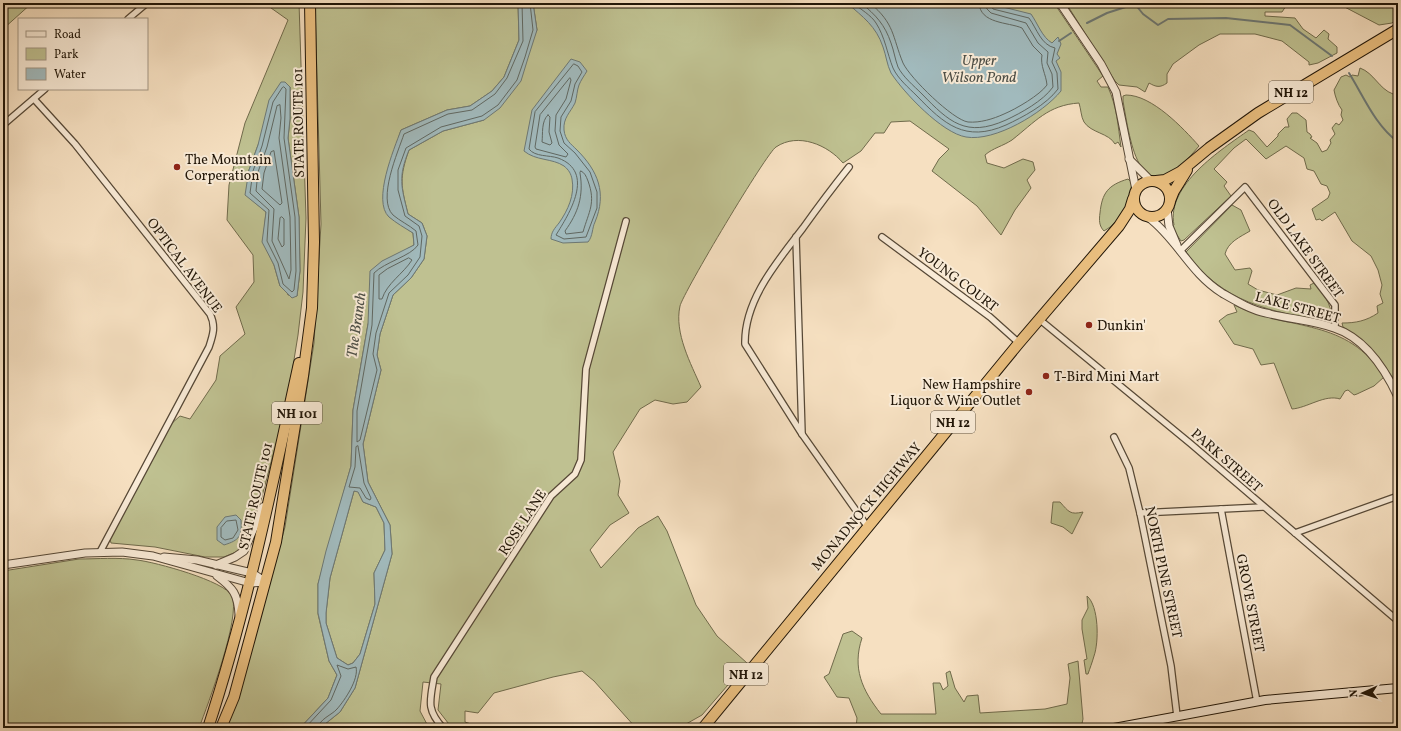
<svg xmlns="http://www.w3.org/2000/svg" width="1401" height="731" font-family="Vollkorn,serif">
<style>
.green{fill:#bfc191;stroke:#706b4c;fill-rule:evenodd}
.water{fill:#a1babd;stroke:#6d7874;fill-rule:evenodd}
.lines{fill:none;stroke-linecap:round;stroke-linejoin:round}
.shore{stroke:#606862;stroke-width:1}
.stream{stroke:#6d7874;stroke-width:2}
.minor-casing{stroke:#564836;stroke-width:8}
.tertiary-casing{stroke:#564836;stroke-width:9}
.secondary-casing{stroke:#201507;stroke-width:10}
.trunk-casing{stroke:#201507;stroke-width:12}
.minor{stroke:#f9ebd7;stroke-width:5.5}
.tertiary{stroke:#f9ebd7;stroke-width:7}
.secondary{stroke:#f9ebd7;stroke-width:8}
.trunk{stroke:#ebc080;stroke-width:10}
.poi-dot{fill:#8f2418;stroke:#f9ebd7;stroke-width:1.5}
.labels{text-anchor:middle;stroke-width:4;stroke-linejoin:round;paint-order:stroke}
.shield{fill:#f9ebd7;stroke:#615545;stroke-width:1}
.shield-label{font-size:13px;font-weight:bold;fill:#201507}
.street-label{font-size:14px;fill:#201507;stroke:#f9ebd7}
.poi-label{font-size:14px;fill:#201507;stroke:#f9ebd7;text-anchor:start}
.water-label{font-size:15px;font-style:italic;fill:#4d4f47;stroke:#f9ebd7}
</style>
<rect width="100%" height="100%" fill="#f6e0c1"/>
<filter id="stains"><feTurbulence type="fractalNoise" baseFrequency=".005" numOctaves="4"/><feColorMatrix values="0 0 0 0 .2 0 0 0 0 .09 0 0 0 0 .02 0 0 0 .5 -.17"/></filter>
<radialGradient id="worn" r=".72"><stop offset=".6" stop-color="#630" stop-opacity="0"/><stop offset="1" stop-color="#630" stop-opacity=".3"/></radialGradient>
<!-- green -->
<g class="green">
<path d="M3,3h29l-29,26z"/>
<path d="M264,3h35l7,215 -3,74 -5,43 -11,68 -26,97 -15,41 -10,11 -12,5h-19l-50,-10 -44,-4 -1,-4 61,-115 9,-8 10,3 26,-39 4,-24 25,-22 -9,-27 18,-25 -1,-27 -26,-35 2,-35 16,-62 43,-103zM290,87v32l-2,19 11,79 1,54 -3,25 -9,-1 -2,-5 -6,-4 -6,-21 -11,-23 3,-30 -20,-17 3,-25 9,-25z"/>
<path d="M315,3h203l1,37 -15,37 -12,14 -22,15 -23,4 -46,20 -15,48 2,38 25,17 1,12 -7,4 -39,75 -15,86 -2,56 -33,118v30l11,47 8,14 -9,23 -28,30h-73l24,-76 34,-125 29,-184 7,-119z"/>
<path d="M533,3h521l49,73 -6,5 4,6h7c9,20 10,39 13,60l-3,-5 -3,2c-6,-11 -24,-11 -31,-22 -3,-5 -3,-13 -5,-19 -31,2 -44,19 -67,37 -9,6 -19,8 -27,15l2,8 17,5 19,-9 10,3 2,8 -8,10 4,8 -16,22 -14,25 -24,-29 -45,-35 7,-12 10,-10 -39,-28 -19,1 -7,11h-9l-14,18 -18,12c-15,-18 -45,-31 -67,-16 -9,5 -93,146 -96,159 -6,27 11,58 21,81l-14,15 -14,2 -18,-4 -15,9 -27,43 7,29 -2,14 11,18 -19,12 -20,25 11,18 37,-40 20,-12 9,15 29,74 21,31 30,27 -45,52 -23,13h-43l-42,-47 -12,-10 -29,6 -59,16 -16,20 -13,-2v11l6,2 1,4h-20l-14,-18 3,-26 -18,-2 -3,29 9,17h-109l20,-16 15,-24 37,-134 -2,-29 -22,-43 -5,-38 18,-74 -4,-15 3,-21 13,-39 18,-17 13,-19 3,-23 -5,-13 -14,-9c-7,-28 -9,-36 1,-64l34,-19 41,-11 53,-90z"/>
<path d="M1066,3h222l-6,9h-17v4l30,2 8,11 13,9 8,-8 5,4 -1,5 9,8v6l-19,10 -9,2v-3l-27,-21 -27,-7h-35l-21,11 -26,19 -6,10v9c-7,5 -11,4 -18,0l-4,9 -8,-5 -18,-2 -4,-4z"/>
<path d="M1337,3h61v14l-6,6 -13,2z"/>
<path d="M1360,68c14,5 19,21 33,26l5,-2v293c-15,-22 -32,-44 -55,-58l-1,-4c14,0 24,-2 36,-10l-1,-7 6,-3 -3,-9 2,-9 -4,-15 -7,-14 -19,-15 -17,-29 -13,9 -2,-2 -4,1 -4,-11 16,-11 2,-5 -3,-7 -6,-2 -7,-13 -7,-2 -3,-11 -18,-12 -20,13 -20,-20 -12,9 -20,21 13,13 -3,4 7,10 -47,44 -3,1 -10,-15 3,-1c-8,-40 47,-75 75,-95l5,2 13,15 11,-11v-2l7,-7h4l-2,-8 5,-6h5l9,7 1,12 3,2 2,3 -2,1 7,5 5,9 5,-2 4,-7 -1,-3 5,-6 -3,-6 4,-5 3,2 4,-5 -2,-5 1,-5c-4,-5 -7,-14 -8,-20l7,-13 5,-2 4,2 2,-2 6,1z"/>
<path d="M1126,95c26,0 57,33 73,51 -57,69 -67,8 -76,-45v-5z"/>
<path d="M1128,179l4,4c-2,18 -11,39 -28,48 -5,-5 -5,-11 -4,-18 2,-20 8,-28 28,-34z"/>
<path d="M1232,205l9,5 9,21c-10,6 -22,11 -25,23l10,16 15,-2 2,3 -4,13 10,6 19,5 19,-7 15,1 -1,-4 4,-2c9,11 18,20 17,35l-4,4c-57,-11 -105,-19 -141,-70z"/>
<path d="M1234,305c57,27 113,12 150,72l-10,9 -17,8 -3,1 -6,-5 -3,1 -5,8c-15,-5 -33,9 -48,10l-18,-46 -13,2 -8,-16 -19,-5 -15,-23 8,-6 10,-3z"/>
<path d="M354,491h4l5,11 13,5 8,16 1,27 -11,23 1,31 -15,50 -7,9 -5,2 -11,-7 -11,-35v-10l4,-35z"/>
<path d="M1053,502h7c9,10 10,13 23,10l-11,22 -9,-7 -12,-4z"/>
<path d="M79,559c18,0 39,-2 58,1 18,2 88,21 95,36 9,21 -24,108 -33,132h-196v-157z"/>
<path d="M1087,596c12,10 12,46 7,60 -2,7 -4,12 -6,18h-2l-2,-14 3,-1 -5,-30v-9l6,-12z"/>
<path d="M852,631l10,7c-10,30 0,52 19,76h55l-3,-31h7l3,7 5,-4 -2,-13 4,-2 5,17 9,14 3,-6 11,-1 2,18 65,-4 22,-5 3,-26 -2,-14 10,-3 5,58 -2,9h-225l1,-10 -8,-20 -12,-1 -13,-20 5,-3 14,-40z"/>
</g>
<!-- water -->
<g class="water">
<path d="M518,3h15l4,27 -9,28 -7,23 -21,27 -16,12 -41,11 -34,19c-11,27 -8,36 -1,64l14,9 5,13 -3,23 -13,19 -18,17 -13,39 -3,21 4,15 -18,74 5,38 22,43 2,29 -37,134 -15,24 -20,16h-20l28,-30 9,-23 -8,-14 -11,-48v-29l8,-33 25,-85 2,-56 15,-86 2,-53 12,-10 32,-16 -1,-12c-8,-5 -17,-10 -24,-16 -17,-16 5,-68 12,-87l46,-20 23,-4 22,-15 12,-14 15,-37zM354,491l4,1 5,10 13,5 8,16 1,27 -11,23 1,31 -15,50 -7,9 -5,2 -11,-7 -11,-35v-10l4,-35z"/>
<path d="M847,3h140l44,11c7,10 11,23 21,29l6,-6 3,7 -4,10 3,4 -4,3 5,11v19c-18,22 -66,51 -95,46 -24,-4 -62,-44 -75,-64 -4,-8 -5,-18 -8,-26 -7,-21 -20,-30 -36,-44z"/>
<path d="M571,59l9,3 7,9c-3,5 -6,9 -8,14 -2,5 -2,12 -4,18 -5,10 -12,15 -11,27 1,10 7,14 13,20 21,21 30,43 18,72 -3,6 -2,14 -7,20l-25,1 -12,-4c0,-7 4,-11 8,-16 9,-13 16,-28 13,-44 -1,-5 -3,-9 -8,-13 -12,-8 -28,-5 -40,-15l8,-41z"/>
<path d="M281,82h4l5,5v32l-2,19 11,79 1,54 -3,25 -5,2 -12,-12 -6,-21 -12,-23 4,-30 -21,-17 4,-25 9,-25 11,-45z"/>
<path d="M236,515l5,5c1,16 -1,20 -17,25l-7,-5v-13l8,-10z"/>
</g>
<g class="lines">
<!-- shore -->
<g class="shore">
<path d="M522,3l1,38 -16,37 -12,16 -23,16 -24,4 -44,20c-6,18 -27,65 -11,81 7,6 16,10 23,16l2,14c-7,11 -33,17 -44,28l-2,52 -15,86v31l3,-2 17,-70 -4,-16 3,-21 13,-40 19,-18 12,-18 2,-21 -3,-10 -14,-10 -7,-26v-20l8,-22 35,-21 41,-11 16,-11 19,-25 8,-23 8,-27 -3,-27"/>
<path d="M853,3c7,6 18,12 23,20 9,14 11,30 17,45 5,11 16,20 24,28 27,28 48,47 89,29 17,-8 40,-20 52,-36l-1,-16 -5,-11 3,-14c-14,-3 -18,-19 -26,-30l-36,-9 -3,-6"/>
<path d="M861,3c15,12 24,22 30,40 3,8 4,16 7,24 5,10 16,19 24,27 27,28 44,44 84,26 15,-7 37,-19 47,-33l-1,-13 -5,-11 1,-11 -10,-9 -12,-20 -35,-10 -4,-4 -2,-6"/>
<path d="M870,3c25,21 22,33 33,60 7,15 50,57 65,59 12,1 25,-3 36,-8 12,-5 36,-19 43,-29 -1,-11 -7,-19 -5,-30l-9,-9 -11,-18c-14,-6 -42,-4 -43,-25"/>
<path d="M574,64l4,2 4,6 -7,12 -4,17 -10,16 -1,14 4,12 11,10 15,19 7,20v16l-11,29 -22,2 -8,-4c13,-21 40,-63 2,-77 -9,-3 -23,-1 -29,-9l6,-37z"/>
<path d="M570,78l1,2 -5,19 -10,16 -1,16 4,14 9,9 -2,3 -30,-8 -1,-2 5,-32z"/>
<path d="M284,87l2,2 -2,49 11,79 1,54 -2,19 -2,2 -9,-8 -5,-21 -11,-22 2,-31 -19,-17 3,-22 9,-25 11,-44 9,-14z"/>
<path d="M280,105l1,13 -2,20 11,79 1,53 -2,9 -17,-38 2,-32 -18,-18 2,-19 9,-25 10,-41z"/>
<path d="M548,115l2,2 -1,15 3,11 -2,2 -8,-3c1,-8 -1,-21 6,-27z"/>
<path d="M274,151l8,52 -2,2 -18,-16 2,-16 7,-21z"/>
<path d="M581,171c4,2 5,5 7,10 8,22 1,30 -5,51l-17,2 -1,-3c13,-18 19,-35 15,-58z"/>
<path d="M282,217l2,2v26l-2,2 -4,-8 2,-21z"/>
<path d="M409,258l3,2c-9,14 -25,23 -30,39h-3v-24l8,-6z"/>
<path d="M358,446l6,37 7,15 -1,2 -4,-2 -6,-10 -11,-1 6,-20 1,-20z"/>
<path d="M227,521l9,-1 2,10 -5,8 -8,2 -4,-3v-9z"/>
<path d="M305,728l26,-28 10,-24 -4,-11 11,4 8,-2c3,12 -11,33 -19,42 -5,6 -18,10 -19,19"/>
</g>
<!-- stream -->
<g class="stream">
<path d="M1087,23l20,-10 28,-9 8,10 15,11 10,-6 58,-1 64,7 42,31"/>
<path d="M1059,41l12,-8"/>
<path d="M1349,73c15,24 26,52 49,69"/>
</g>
<defs>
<g id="minor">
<path d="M1395,3l3,5"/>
<path d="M128,19l19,-16"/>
<path d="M34,99l41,45 135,170c6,12 3,21 -1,33l-109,205"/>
<path d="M3,125l42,-36"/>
<path d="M849,167c-16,20 -31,40 -46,61 -26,34 -59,72 -58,116l57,90 65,92"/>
<path d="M796,237l6,197"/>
<path d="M882,237l108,80 29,26"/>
<path d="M1180,251l65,-64 90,118v23"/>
<path d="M1039,319l152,125 207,177"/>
<path d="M1114,437l15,31 11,45 31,153 6,50"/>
<path d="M1221,509l36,193"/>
<path d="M1140,513l123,-6"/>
<path d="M1295,533l103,-37"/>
<path d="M443,728c-17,-19 -13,-27 -9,-51l117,-181 24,-22 6,-14 5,-91 40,-148"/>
</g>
<g id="tertiary">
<path d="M1060,3l41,61 15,28 20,98"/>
<path d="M1129,159l22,22"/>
<path d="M1167,209l2,17 8,19"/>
<path d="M1149,218c28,21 41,55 73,75 14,8 29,17 44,20 22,6 46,7 68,15 31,10 51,41 64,69"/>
<path d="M164,557l33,3 55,13 14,9"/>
<path d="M3,565l82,-12 37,-1 31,4 97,27 16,-1"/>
<path d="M216,565l19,-8 9,-6 19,-44"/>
<path d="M217,576c16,12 21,18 22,39"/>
</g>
<path id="secondary" d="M1114,728l151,-28 133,-12"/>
<g id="trunk">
<circle cx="1152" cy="199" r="18"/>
<path d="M1156,181l9,-1 15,-8 29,-24 49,-35 140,-84"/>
<path d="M1170,201l4,-10 13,-21"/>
<path d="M208,728c39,-119 64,-242 91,-365"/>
<path d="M221,728l13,-31 42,-155 27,-166 9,-68 2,-66 -4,-239"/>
<path d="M703,728l316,-385 100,-117 11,-17 3,-10"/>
</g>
</defs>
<!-- minor casing -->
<use href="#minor" class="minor-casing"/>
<!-- tertiary casing -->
<use href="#tertiary" class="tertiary-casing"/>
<!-- secondary casing -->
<use href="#secondary" class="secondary-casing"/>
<!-- trunk casing -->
<use href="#trunk" class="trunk-casing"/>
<!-- minor -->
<use href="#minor" class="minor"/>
<!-- tertiary -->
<use href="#tertiary" class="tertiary"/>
<!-- secondary -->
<use href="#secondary" class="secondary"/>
<!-- trunk -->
<use href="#trunk" class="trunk"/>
</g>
<!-- markers -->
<g class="poi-dot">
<circle cx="177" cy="167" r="4"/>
<circle cx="1089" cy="325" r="4"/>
<circle cx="1046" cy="376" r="4"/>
<circle cx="1029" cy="392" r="4"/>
</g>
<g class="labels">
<!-- shield labels -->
<g class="shield">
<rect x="1269" y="81" width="44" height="22" rx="3"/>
<rect x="272" y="402" width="50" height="22" rx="3"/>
<rect x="931" y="411" width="44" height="22" rx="3"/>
<rect x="724" y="663" width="44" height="22" rx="3"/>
</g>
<g class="shield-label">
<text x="1291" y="97">NH 12</text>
<text x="297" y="418">NH 101</text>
<text x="953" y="427">NH 12</text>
<text x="746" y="679">NH 12</text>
</g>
<!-- street labels -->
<g class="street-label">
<text transform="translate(298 123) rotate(-91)" y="5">STATE ROUTE 101</text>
<text transform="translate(1306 248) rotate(54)" y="5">OLD LAKE STREET</text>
<text transform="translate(185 265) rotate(53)" y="5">OPTICAL AVENUE</text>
<text transform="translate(958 279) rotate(37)" y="5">YOUNG COURT</text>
<text transform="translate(1298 307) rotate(15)" y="5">LAKE STREET</text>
<text transform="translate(1227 460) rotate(41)" y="5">PARK STREET</text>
<text transform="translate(255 496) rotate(-77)" y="5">STATE ROUTE 101</text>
<text transform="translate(866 506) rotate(-50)" y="5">MONADNOCK HIGHWAY</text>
<text transform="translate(522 522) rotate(-57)" y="5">ROSE LANE</text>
<text transform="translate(1164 572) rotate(78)" y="5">NORTH PINE STREET</text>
<text transform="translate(1251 603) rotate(79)" y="5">GROVE STREET</text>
</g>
<!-- poi labels -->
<g class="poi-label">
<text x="185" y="164">The Mountain<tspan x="185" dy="16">Corperation</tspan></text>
<text x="1097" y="330">Dunkin'</text>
<text x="1054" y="381">T-Bird Mini Mart</text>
<text x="1021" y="389" text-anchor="end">New Hampshire<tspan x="1021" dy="16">Liquor &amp; Wine Outlet</tspan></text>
</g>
<!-- water labels -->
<g class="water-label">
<text x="979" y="65">Upper<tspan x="979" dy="17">Wilson Pond</tspan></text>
<text transform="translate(356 325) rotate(-82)" y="5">The Branch</text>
</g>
</g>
<!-- margin -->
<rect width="1401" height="731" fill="none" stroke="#f6e0c1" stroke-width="16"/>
<rect x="4" y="4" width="1393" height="723" fill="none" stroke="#201507" stroke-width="2"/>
<rect x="8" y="8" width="1385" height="715" fill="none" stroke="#201507"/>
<!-- legend -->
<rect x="18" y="18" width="130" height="72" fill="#f9ebd7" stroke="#a29584"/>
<rect x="26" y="31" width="20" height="6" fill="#f9ebd7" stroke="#a29584"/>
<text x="54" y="38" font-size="12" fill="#201507">Road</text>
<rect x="26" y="48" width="20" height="12" fill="#bfc191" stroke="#a29584"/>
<text x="54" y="58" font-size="12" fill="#201507">Park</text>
<rect x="26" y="68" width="20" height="12" fill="#a1babd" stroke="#a29584"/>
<text x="54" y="78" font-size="12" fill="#201507">Water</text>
<!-- north arrow -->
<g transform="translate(1363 693) rotate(267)" stroke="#f9ebd7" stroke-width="3" paint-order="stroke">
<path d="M0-3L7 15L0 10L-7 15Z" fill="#201507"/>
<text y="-6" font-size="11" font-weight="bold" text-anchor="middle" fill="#201507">N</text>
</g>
<rect width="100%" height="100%" filter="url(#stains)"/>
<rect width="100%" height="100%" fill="url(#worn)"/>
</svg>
